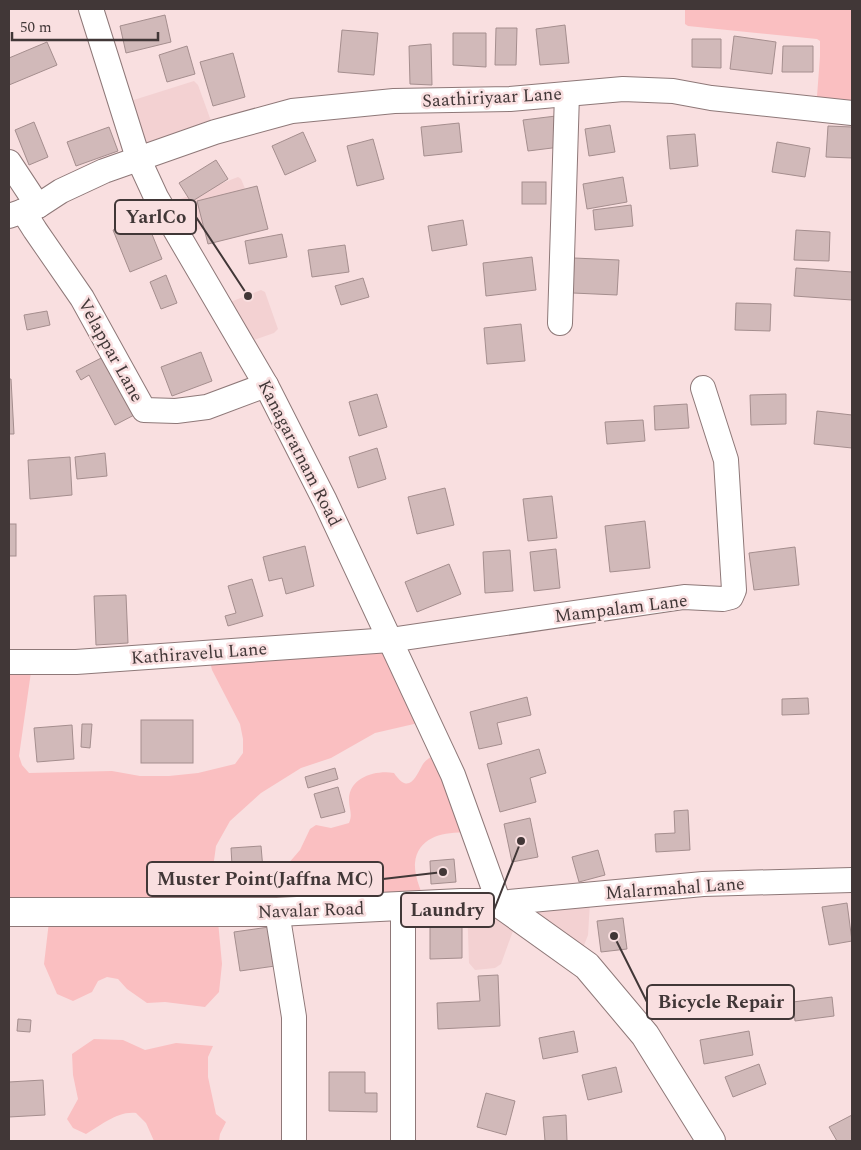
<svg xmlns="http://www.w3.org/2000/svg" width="861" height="1150" font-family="Spectral,serif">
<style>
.built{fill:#f3d1d2}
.green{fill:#fabfc1}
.building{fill:#d1b9b9;stroke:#a58e8e}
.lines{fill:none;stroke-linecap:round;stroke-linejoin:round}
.minor-casing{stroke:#8e7878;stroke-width:26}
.tertiary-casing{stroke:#8e7878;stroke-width:30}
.minor{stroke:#fff;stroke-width:24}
.tertiary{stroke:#fff;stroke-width:28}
.labels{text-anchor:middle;stroke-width:5;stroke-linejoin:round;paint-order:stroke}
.street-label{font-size:18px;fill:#413737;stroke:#f9dfe0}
.leader{fill:none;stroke:#413737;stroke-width:2}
.callout-dot{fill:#413737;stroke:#f9dfe0;stroke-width:2}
.callout{fill:#f9dfe0;stroke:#413737;stroke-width:2}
.callout-label{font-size:19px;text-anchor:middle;font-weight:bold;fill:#413737}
</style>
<rect width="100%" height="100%" fill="#f9dfe0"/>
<!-- built -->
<g class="built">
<path d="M194,81l4,4 17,47 -77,26 -17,-54z"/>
<path d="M238,177l3,2 13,31 -4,3 -71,23 -17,-30z"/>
<path d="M261,290l4,2 13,37 -4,4 -32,11 -22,-38z"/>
<path d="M590,902l-2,33 -5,13 -65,-31 -17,47 -6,4 -20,2 -6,-7 -2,-60z"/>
</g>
<!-- green -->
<g class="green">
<path d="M685,9h167v104l-36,-3 4,-54v-15l-3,-2 -129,-13 -3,-2z"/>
<path d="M390,640l37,81 -52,12 -44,25 -30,10 -40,25 -31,28 -14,25 -3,22 9,96 -3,28 -14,15 -40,-5 -18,1 -20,-14 -9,-10 -11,-2 -9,4 -6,11 -19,9 -16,-7 -13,-30 6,-51 -41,-1v-250l22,10 -12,84 3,9 7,8 83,-2 28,5h29l29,-3 37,-9 8,-11v-14l-3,-15 -28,-54 -4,-17z"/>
<path d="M433,756l41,77c-23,-2 -56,0 -59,30 -1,14 7,29 11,42l-157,7 6,-33 25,-29 10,-21 6,-4 15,3 18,-5c4,-9 0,-14 0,-23 0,-23 27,-30 45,-27 15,22 21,5 29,-9 3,-4 6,-6 10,-8z"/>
<path d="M94,1039l29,1 22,10 31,-7 37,3 -5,11v20l8,37 10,8 -6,12 -1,7h-65l-8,-18 -10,-10c-19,-2 -34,12 -50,21l-13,-6 -6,-9 11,-20 -5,-24 -1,-21z"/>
</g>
<!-- building -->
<g class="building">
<path d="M165,15l6,27 -45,11 -6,-27z"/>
<path d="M565,25l4,38 -29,2 -4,-36z"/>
<path d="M496,28h21l-1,37h-21z"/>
<path d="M342,30l36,3 -4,42 -36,-3z"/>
<path d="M453,33h33v34l-33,-2z"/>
<path d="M734,36l42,6 -4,32 -42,-5z"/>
<path d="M692,39h29v29l-29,-1z"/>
<path d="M47,42l10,23 -48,20v-27z"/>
<path d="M431,44l1,41 -22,-1 -1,-38z"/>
<path d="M187,46l8,28 -28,8 -8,-27z"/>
<path d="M783,46h30v26h-31z"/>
<path d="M233,53l12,44 -32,9 -13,-44z"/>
<path d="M556,116l4,31 -32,4 -5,-31z"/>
<path d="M34,122l14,35 -19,8 -14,-35z"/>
<path d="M459,123l3,29 -38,4 -3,-29z"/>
<path d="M610,125l5,27 -26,4 -4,-27z"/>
<path d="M828,126l24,1v31l-26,-1z"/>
<path d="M109,127l9,24 -42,15 -9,-24z"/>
<path d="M303,132l13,29 -31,14 -13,-29z"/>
<path d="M695,134l3,32 -28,3 -3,-33z"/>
<path d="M373,139l11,40 -27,7 -10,-40z"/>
<path d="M777,142l33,6 -5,29 -33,-5z"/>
<path d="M216,160l12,19 -37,23 -12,-19z"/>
<path d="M623,177l4,25 -40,7 -4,-25z"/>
<rect x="522" y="182" width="24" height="22"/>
<path d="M257,186l11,43 -60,15 -11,-43z"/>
<path d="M631,205l2,21 -38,4 -2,-20z"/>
<path d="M145,217l17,42 -32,13 -17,-42z"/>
<path d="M463,220l4,25 -35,6 -4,-25z"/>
<path d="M796,230l34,2 -1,29 -35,-1z"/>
<path d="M282,234l5,23 -38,7 -4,-23z"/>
<path d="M345,245l4,27 -37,5 -4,-27z"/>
<path d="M532,257l4,33 -50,6 -3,-33z"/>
<path d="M574,258l45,2 -2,35 -44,-2z"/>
<path d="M796,268l56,4v28l-58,-4z"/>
<path d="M166,275l11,28 -16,6 -11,-27z"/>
<path d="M363,278l6,19 -28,8 -6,-19z"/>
<path d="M736,303l35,1 -1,27 -35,-1z"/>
<path d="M47,311l3,14 -23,5 -3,-15z"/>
<path d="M521,324l4,37 -38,3 -3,-36z"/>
<path d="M201,352l11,29 -40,15 -11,-29z"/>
<path d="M107,355l31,58 -23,12 -26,-50 -8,5 -5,-9z"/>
<path d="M9,379h2l3,55h-5z"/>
<path d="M377,394l10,33 -28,9 -10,-34z"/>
<path d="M786,394v30l-35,1 -1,-30z"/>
<path d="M687,404l2,24 -34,2 -1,-24z"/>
<path d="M817,411l35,4v33l-38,-4z"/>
<path d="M643,420l2,21 -38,3 -2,-22z"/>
<path d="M377,448l9,31 -28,9 -9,-31z"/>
<path d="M105,453l2,23 -30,3 -2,-22z"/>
<path d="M70,457l2,38 -42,4 -2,-39z"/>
<path d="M445,488l9,37 -37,9 -9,-37z"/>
<path d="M552,496l5,42 -29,3 -5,-42z"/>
<path d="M645,521l5,47 -40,4 -5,-46z"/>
<rect x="9" y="524" width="7" height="32"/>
<path d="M305,546l9,40 -28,8 -4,-16 -13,3 -6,-24z"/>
<path d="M795,547l4,38 -45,5 -5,-37z"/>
<path d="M556,549l4,39 -26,3 -4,-39z"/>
<path d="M510,550l3,41 -28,2 -2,-41z"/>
<path d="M449,564l12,30 -44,18 -12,-30z"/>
<path d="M252,579l11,37 -35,10 -3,-10 11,-3 -8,-27z"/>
<path d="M126,595l2,48 -32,2 -2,-49z"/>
<path d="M527,697l4,18 -34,8 5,21 -23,5 -9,-37z"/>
<path d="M808,698l1,16 -27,1v-16z"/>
<rect x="141" y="720" width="52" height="43"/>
<path d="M82,724h10l-2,24 -9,-1z"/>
<path d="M72,725l2,34 -37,3 -3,-34z"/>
<path d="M539,749l7,24 -16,5 6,24 -36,10 -13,-48z"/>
<path d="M335,768l3,11 -30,9 -3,-11z"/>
<path d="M338,787l7,25 -24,6 -7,-24z"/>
<path d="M688,810l2,40 -34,2 -1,-18 20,-1 -1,-22z"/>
<path d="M530,818l8,39 -26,5 -8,-38z"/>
<path d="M261,846l3,35 -31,2 -2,-35z"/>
<path d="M598,850l7,25 -26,7 -7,-25z"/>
<path d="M454,859l2,23 -25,2 -1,-23z"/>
<path d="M847,903l5,38 -23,4 -7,-38z"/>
<path d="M623,918l4,31 -26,3 -4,-31z"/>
<path d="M462,926v32l-32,1v-32z"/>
<path d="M269,927l6,39 -35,5 -6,-39z"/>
<path d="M498,975l2,51 -62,3 -1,-26 43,-2 -2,-25z"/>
<path d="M832,997l2,19 -39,5 -2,-19z"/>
<path d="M18,1019l13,1 -1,12 -13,-1z"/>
<path d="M574,1031l4,21 -35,7 -4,-21z"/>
<path d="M749,1031l4,24 -49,9 -4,-24z"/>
<path d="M759,1064l7,20 -33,13 -8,-20z"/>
<path d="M616,1067l6,25 -34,8 -6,-25z"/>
<path d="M329,1072h36v21h12v19l-48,-1z"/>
<path d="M43,1080l2,35 -36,2v-35z"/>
<path d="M486,1093l29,8 -9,34 -29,-8z"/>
<path d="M566,1115l1,26h-22l-2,-24z"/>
<path d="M852,1115v26h-15l-8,-14z"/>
</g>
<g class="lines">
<defs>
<g id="minor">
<path d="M91,9l47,149 18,39 110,188 59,116 128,274 46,128 204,-19 149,-4"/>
<path d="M9,162l29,44"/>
<path d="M23,211l12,19 47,68 62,112 32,1 31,-4 59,-22"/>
<path d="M9,216l29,-10 23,-15 43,-20 111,-39 77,-21 102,-10 116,-2 113,-10 50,2 38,7 141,15"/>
<path d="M560,323l7,-229"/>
<path d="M9,662h67l314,-22 294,-43 39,2 8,-2 3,-7 -8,-130 -23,-72"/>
<path d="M277,912l17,105v124"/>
<path d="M403,1141v-235"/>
</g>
<path id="tertiary" d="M9,912h268l184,-9h38l88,63 58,69 66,106"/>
</defs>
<!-- minor casing -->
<use href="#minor" class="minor-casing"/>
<!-- tertiary casing -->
<use href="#tertiary" class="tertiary-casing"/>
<!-- minor -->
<use href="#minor" class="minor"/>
<!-- tertiary -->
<use href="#tertiary" class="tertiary"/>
</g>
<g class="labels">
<!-- street labels -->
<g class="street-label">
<text transform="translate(492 97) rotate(-3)" y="6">Saathiriyaar Lane</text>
<text transform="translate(111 350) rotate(61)" y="6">Velappar Lane</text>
<text transform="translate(300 453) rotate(63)" y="6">Kanagaratnam Road</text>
<text transform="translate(621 608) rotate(-7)" y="6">Mampalam Lane</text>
<text transform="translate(199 653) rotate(-4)" y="6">Kathiravelu Lane</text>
<text transform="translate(675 888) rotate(-4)" y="6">Malarmahal Lane</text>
<text transform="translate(311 910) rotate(-2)" y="6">Navalar Road</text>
</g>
</g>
<!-- callouts -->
<path class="leader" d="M248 296L196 217M443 872L383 879M521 841L494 910M614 936L647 1002"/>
<g class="callout-dot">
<circle cx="248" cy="296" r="5"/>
<circle cx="443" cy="872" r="5"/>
<circle cx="521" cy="841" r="5"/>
<circle cx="614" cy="936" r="5"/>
</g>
<g class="callout">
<rect x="115" y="200" width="81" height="34" rx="5"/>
<rect x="147" y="862" width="236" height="34" rx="5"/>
<rect x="401" y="893" width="93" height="34" rx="5"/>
<rect x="647" y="985" width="147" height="34" rx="5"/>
</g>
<g class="callout-label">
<text x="156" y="223">YarlCo</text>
<text x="265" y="885">Muster Point(Jaffna MC)</text>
<text x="447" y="916">Laundry</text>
<text x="721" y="1008">Bicycle Repair</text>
</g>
<!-- border -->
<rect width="861" height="1150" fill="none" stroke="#413737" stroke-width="20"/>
<!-- scale -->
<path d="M12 32v8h146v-8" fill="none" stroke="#413737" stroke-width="2.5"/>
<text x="20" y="32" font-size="15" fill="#413737" stroke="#f9dfe0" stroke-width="4" paint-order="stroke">50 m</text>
</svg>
